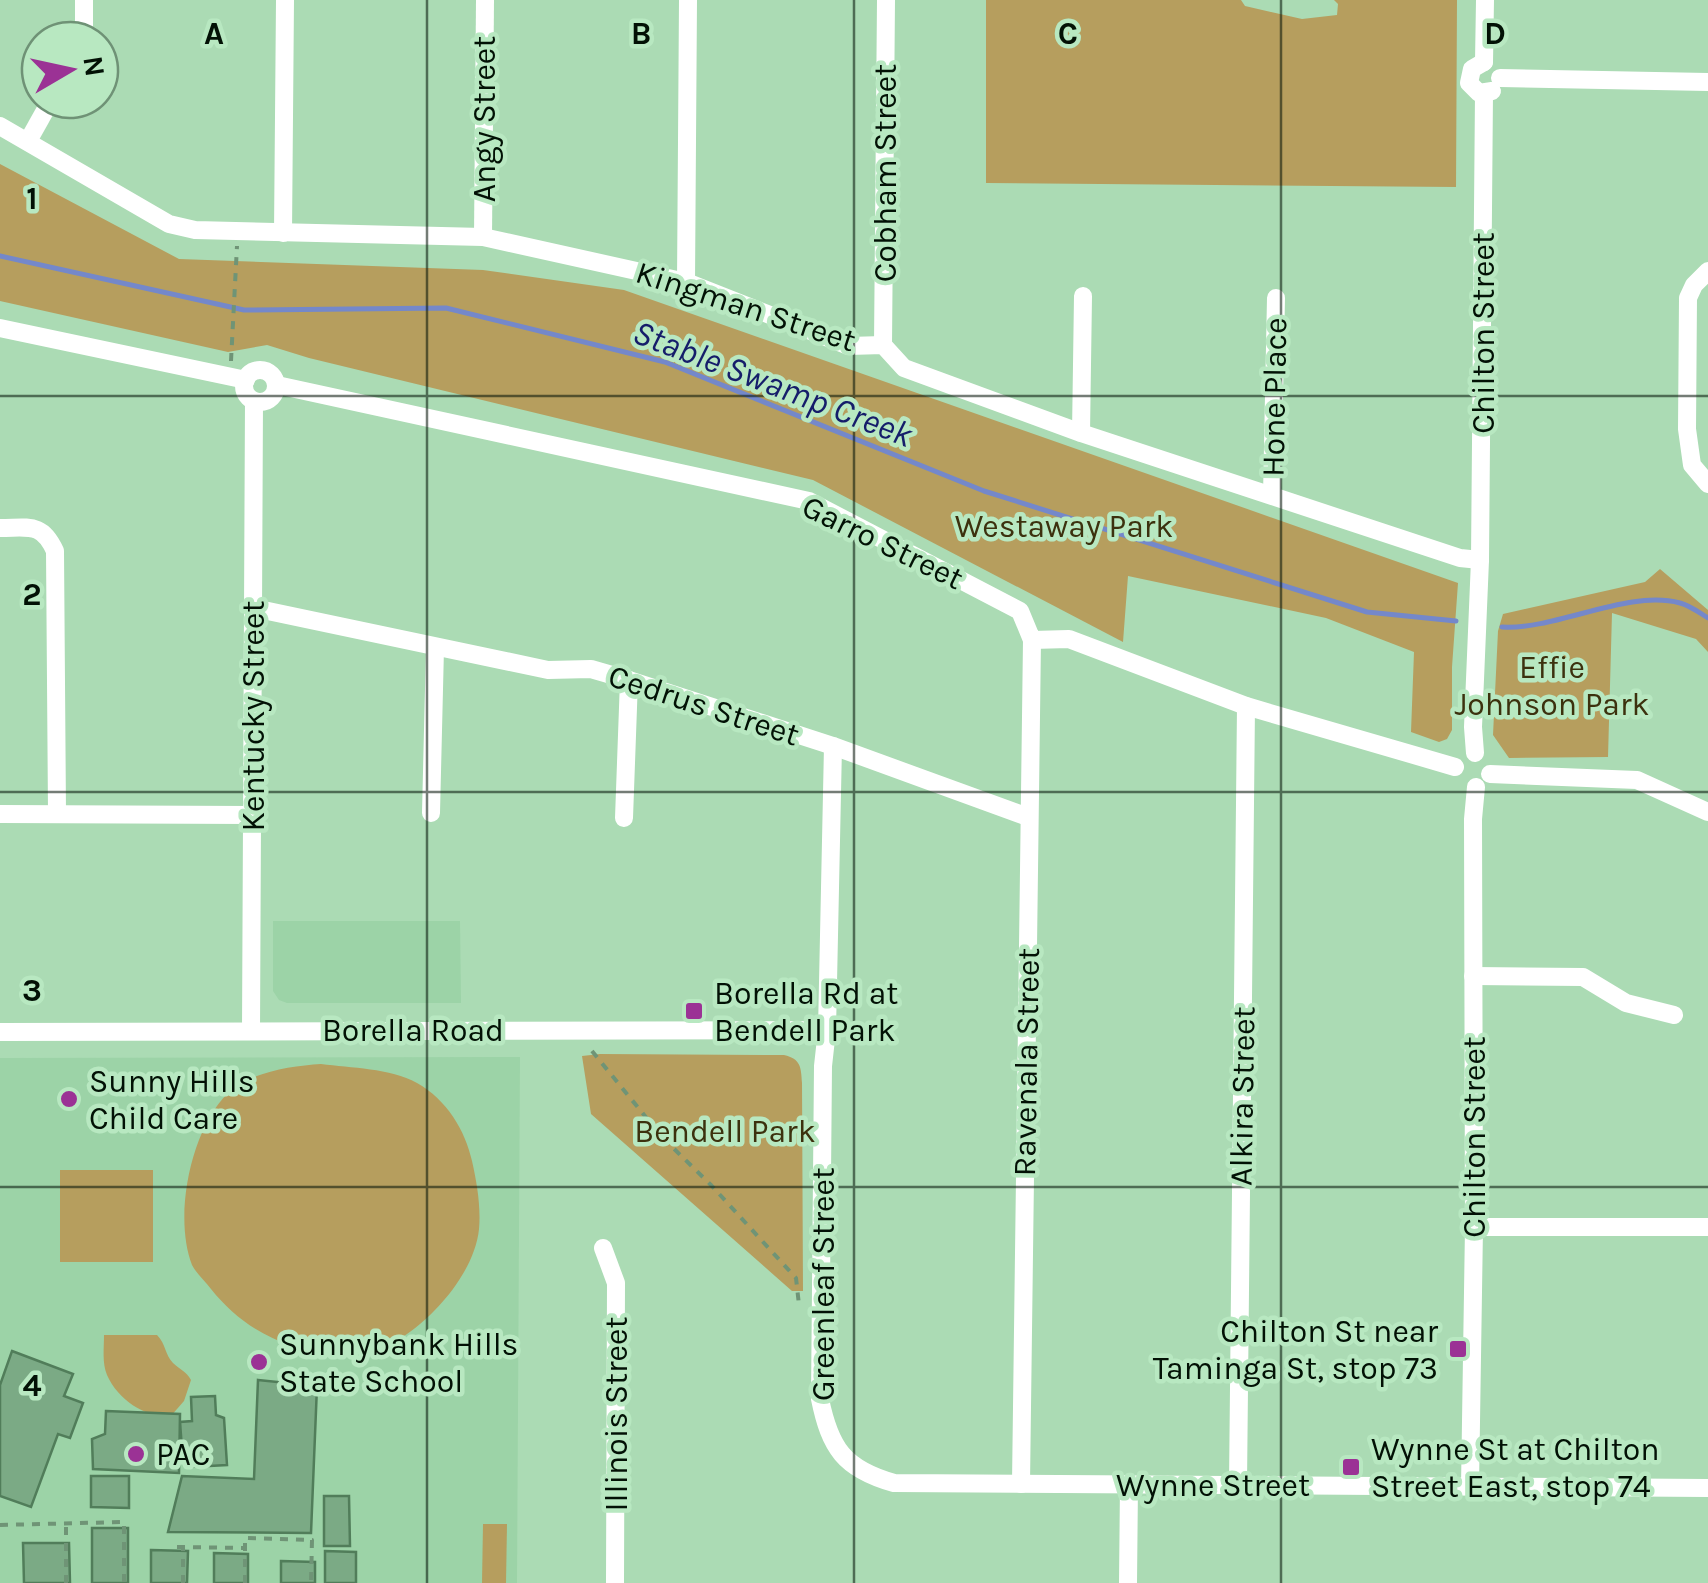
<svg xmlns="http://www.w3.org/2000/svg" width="1708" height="1583" font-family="Karla,sans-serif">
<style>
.built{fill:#9cd3a7}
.green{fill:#b69e5e}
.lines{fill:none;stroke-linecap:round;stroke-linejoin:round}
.stream{stroke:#7488ca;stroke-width:5}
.building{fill:#7baa85;stroke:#517d5a;stroke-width:2.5}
.path{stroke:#6f9476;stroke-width:4;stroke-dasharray:8 8;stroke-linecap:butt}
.minor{stroke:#fff;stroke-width:18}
.grid{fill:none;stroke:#021105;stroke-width:2.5;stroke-opacity:0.55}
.poi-dot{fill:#9b3295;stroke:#b8e8c1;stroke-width:4}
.labels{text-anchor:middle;stroke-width:9;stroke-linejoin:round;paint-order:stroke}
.street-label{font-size:32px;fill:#021105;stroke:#b8e8c1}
.park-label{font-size:32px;fill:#3c310e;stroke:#b8e8c1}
.poi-label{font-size:32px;fill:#021105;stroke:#b8e8c1;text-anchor:start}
.water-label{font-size:35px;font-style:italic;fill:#151d6a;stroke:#b8e8c1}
.grid-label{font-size:32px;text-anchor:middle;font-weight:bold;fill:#021105;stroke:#b8e8c1;stroke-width:9;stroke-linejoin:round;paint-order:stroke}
</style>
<rect width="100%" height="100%" fill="#abdbb4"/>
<!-- built -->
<g class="built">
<path d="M273,921h187l1,82h-174l-8,-3 -6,-9z"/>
<path d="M520,1057l-3,526h-517v-525z"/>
</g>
<!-- green -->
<g class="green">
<path d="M986,0h255l4,6 57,13 35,-4 1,-11 -4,-4h123l-1,187 -470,-4z"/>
<path d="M0,164l179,95 304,11 141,20 834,293 -6,84v63l-5,9 -8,3 -28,-10 3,-80 -88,-34 -198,-42 -5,66 -310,-162 -504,-122 -42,-13 -39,7 -228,-51z"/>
<path d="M1660,569l48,41v42l-12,-13 -84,-26 -4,144 -99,1 -16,-23 5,-104 5,-17 142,-32z"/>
<path d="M600,1054l184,1c17,4 17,12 18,28l1,208h-11l-201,-177 -9,-58z"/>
<path d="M321,1064c30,4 69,4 96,19 30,17 48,47 55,78 5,22 9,46 7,68 -4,40 -40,83 -72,105 -11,8 -36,14 -50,16 -58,9 -111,-17 -146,-61 -6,-8 -15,-16 -19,-24 -19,-49 -1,-136 36,-172 22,-21 63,-27 93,-29z"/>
<rect x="60" y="1170" width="93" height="92"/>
<path d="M104,1335h53c9,9 8,20 16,28 7,7 13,8 18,17l-7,21 -14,16c-25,0 -52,-17 -63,-42 -5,-12 -3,-27 -3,-40z"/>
<path d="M483,1524h24l-1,59h-24z"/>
</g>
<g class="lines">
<!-- stream -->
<g class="stream">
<path d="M0,256l244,54 202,-2 219,54 319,129 383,121 89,9"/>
<path d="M1502,627c55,3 125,-38 178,-24 9,2 20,10 28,15"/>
</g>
</g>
<!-- building -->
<g class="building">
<path d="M12,1351l61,23 -9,22 19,7 -13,35 -12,-4 -27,73 -31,-11v-111z"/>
<path d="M258,1380l59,6 -6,147 -143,-1 14,-56 72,3z"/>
<path d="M215,1396l1,19 8,3 3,47 -36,2 -1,-15 -8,-3 -2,-27 12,-1 -1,-24z"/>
<path d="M106,1411l74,3 -1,59 -86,-4 -1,-30 13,-5z"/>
<path d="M91,1476h38v32l-38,-1z"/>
<path d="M324,1496h25l1,50h-26z"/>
<rect x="92" y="1528" width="36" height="55"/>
<path d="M23,1543h46l1,40h-46z"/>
<path d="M151,1550l37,1 -1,32h-36z"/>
<path d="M325,1551l31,1v31h-31z"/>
<path d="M214,1553l34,1v29h-34z"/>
<path d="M281,1561l34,1v21h-34z"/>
</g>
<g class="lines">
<!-- path -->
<g class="path">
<path d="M231,361l6,-115"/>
<path d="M592,1051l70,86 49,48 85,93 3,27"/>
<path d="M0,1525l124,-3v61"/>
<path d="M177,1547l68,1"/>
<path d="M66,1583v-59"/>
<path d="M183,1583v-35"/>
<path d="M245,1583v-45l67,2 -1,43"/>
</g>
<!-- minor -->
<g class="minor">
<path d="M84,40v-40"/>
<path d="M1484,62l-12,7 -3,14 10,10 13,-2"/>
<path d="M1484,62l1,-62"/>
<path d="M1500,78l208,4"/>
<path d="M0,126l169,98 26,6 288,7 203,45 163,64 34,-1 21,23 177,65 379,125 20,2"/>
<path d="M28,141l23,-41"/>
<path d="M283,233l2,-233"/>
<path d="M483,237l2,-237"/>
<path d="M1708,271l-14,14 -6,13 -1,131 5,36 16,19"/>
<path d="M686,282l2,-282"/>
<path d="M0,328l246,52"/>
<path d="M883,345l3,-345"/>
<circle cx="260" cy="386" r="16"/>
<path d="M277,385l532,116 211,110 12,29 37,-1 177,67 209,61"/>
<path d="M1081,433l2,-137"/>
<path d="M1272,495l4,-197"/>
<path d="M0,528c29,0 42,-6 55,23l2,262"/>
<path d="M254,608l294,62 43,-1 38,11 204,66 195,71"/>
<path d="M833,746l-6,284 -4,36 -3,333c10,49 24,70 74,84l814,5"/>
<path d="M1475,753l-2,-26 7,-167 4,-467"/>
<path d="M1490,774l147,6 71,32"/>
<path d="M431,813l4,-165"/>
<path d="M0,814l253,1"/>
<path d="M624,818l5,-138"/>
<path d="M1473,976l110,1 43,26 48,12"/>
<path d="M251,1031l3,-630"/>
<path d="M0,1032l827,-2"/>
<path d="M1474,1227h234"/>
<path d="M603,1248l13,35 -1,300"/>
<path d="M1021,1484l11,-844"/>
<path d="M1238,1485l8,-779"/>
<path d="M1470,1487l4,-260 -1,-408 3,-32"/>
<path d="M1128,1583l1,-99"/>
</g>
</g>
<!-- grid -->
<path class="grid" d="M427,0v1583M854,0v1583M1281,0v1583M0,396h1708M0,792h1708M0,1187h1708"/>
<!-- markers -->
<g class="poi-dot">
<rect x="684" y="1001" width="20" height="20" rx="5"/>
<circle cx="69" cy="1099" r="10"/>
<rect x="1448" y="1339" width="20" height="20" rx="5"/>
<circle cx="259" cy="1362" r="10"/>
<circle cx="136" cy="1454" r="10"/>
<rect x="1341" y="1457" width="20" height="20" rx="5"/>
</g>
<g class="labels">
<!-- street labels -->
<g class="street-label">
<text transform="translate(484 119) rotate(-90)" y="11">Angy Street</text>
<text transform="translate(885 173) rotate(-90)" y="11">Cobham Street</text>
<text transform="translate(746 306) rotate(18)" y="11">Kingman Street</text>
<text transform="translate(1483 333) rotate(-90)" y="11">Chilton Street</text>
<text transform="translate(1274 397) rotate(-89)" y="11">Hone Place</text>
<text transform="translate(883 542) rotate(26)" y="11">Garro Street</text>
<text transform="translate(704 705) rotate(18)" y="11">Cedrus Street</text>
<text transform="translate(253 716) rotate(-90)" y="11">Kentucky Street</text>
<text x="413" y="1041">Borella Road</text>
<text transform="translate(1026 1062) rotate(-89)" y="11">Ravenala Street</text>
<text transform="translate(1242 1096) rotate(-89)" y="11">Alkira Street</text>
<text transform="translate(1474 1137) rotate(-90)" y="11">Chilton Street</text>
<text transform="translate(823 1284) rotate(-90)" y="11">Greenleaf Street</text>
<text transform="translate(616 1414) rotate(-90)" y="11">Illinois Street</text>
<text x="1213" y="1496">Wynne Street</text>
</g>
<!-- park labels -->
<g class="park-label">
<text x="1064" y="537">Westaway Park</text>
<text x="1552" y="678">Effie<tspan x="1552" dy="37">Johnson Park</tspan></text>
<text x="725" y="1142">Bendell Park</text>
</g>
<!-- poi labels -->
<g class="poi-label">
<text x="714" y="1004">Borella Rd at<tspan x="714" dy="37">Bendell Park</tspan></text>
<text x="89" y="1092">Sunny Hills<tspan x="89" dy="37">Child Care</tspan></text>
<text x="1438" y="1342" text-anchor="end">Chilton St near<tspan x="1438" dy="37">Taminga St, stop 73</tspan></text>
<text x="279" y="1355">Sunnybank Hills<tspan x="279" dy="37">State School</tspan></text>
<text x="1371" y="1460">Wynne St at Chilton<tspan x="1371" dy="37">Street East, stop 74</tspan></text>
<text x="156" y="1465">PAC</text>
</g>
<!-- water labels -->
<g class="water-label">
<text transform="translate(773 383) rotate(21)" y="12">Stable Swamp Creek</text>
</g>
</g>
<g class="grid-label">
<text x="214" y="44">A</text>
<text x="641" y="44">B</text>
<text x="1068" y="44">C</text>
<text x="1495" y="44">D</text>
<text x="32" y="209">1</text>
<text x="32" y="605">2</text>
<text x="32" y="1001">3</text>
<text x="32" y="1396">4</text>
</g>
<!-- north arrow -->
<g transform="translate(70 70) rotate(81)"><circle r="48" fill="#b8e8c1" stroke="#6f9276" stroke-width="2.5"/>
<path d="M0-8L18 38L0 25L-18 38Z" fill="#9b3295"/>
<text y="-15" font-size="28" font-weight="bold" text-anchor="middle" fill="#021105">N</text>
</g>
</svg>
